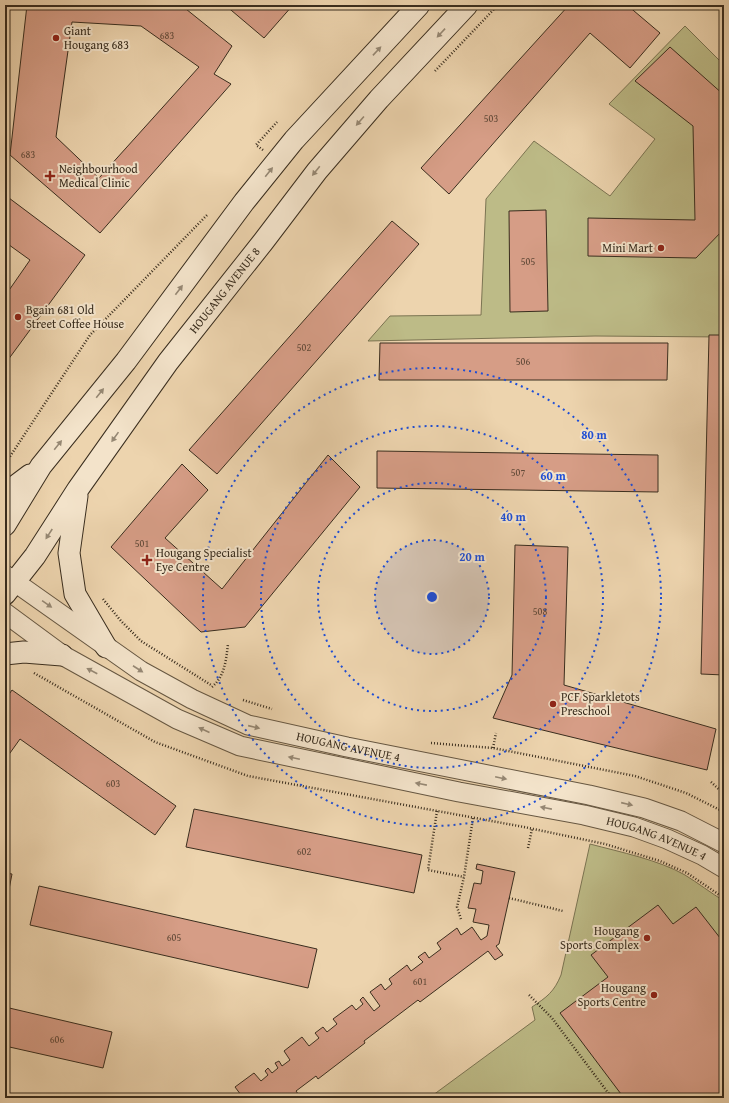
<svg xmlns="http://www.w3.org/2000/svg" width="729" height="1103" font-family="'Gentium Book Plus',serif">
<style>
.park{fill:#bdbb87;stroke:#7b7452}
.building{fill:#d69d86;stroke:#392d1e;fill-rule:evenodd}
.lines{fill:none;stroke-linecap:round;stroke-linejoin:round}
.tertiary-casing{stroke:#665742;stroke-width:21}
.secondary-casing{stroke:#392d1e;stroke-width:23}
.path{stroke:#392d1e;stroke-width:2.5;stroke-dasharray:1 2;stroke-linecap:butt}
.tertiary{stroke:#f3e3ca;stroke-width:19}
.secondary{stroke:#f3e3ca;stroke-width:21}
.oneway{fill:#968874}
.ring{fill:none;stroke:#1d4ed8;stroke-width:2;stroke-dasharray:2 4}
.poi-dot{fill:#8f2418;stroke:#f3e3ca;stroke-width:1.5}
.labels{text-anchor:middle;stroke-width:4;stroke-linejoin:round;paint-order:stroke}
.number-label{font-size:10px;fill:#604938}
.poi-label{font-size:12px;fill:#392d1e;stroke:#f3e3ca;text-anchor:start}
.street-label{font-size:12px;fill:#392d1e;stroke:#f3e3ca}
.centre{fill:#1d4ed8;stroke:#f3e3ca;stroke-width:2}
.ring-label{font-size:12px;text-anchor:middle;font-weight:bold;fill:#1d4ed8;stroke:#f3e3ca;stroke-width:4;stroke-linejoin:round;paint-order:stroke}
</style>
<rect width="100%" height="100%" fill="#edd4ae"/>
<filter id="stains"><feTurbulence type="fractalNoise" baseFrequency=".005" numOctaves="4"/><feColorMatrix values="0 0 0 0 .2 0 0 0 0 .09 0 0 0 0 .02 0 0 0 .5 -.17"/></filter>
<radialGradient id="worn" r=".72"><stop offset=".6" stop-color="#630" stop-opacity="0"/><stop offset="1" stop-color="#630" stop-opacity=".3"/></radialGradient>
<!-- park -->
<g class="park">
<path d="M685,26l39,39v272l-129,-1 -227,5 22,-25 91,-1 5,-116 48,-58 76,55 45,-57 -46,-35z"/>
<path d="M590,844c30,8 69,16 95,31 13,8 26,18 39,26v197h-295l106,-78 -3,-13c15,-10 22,-15 29,-32z"/>
</g>
<!-- building -->
<g class="building">
<path d="M27,5h154l51,41 -18,28 17,10 -131,149 -90,-78zM72,22l69,4 58,41 -100,111 -43,-41z"/>
<path d="M225,5h68l-29,33z"/>
<path d="M569,5h58l33,28 -30,35 -40,-35 -141,161 -28,-26z"/>
<path d="M670,47l54,48v134l-28,29 -108,-2v-38l107,2 -2,-94 -58,-45z"/>
<path d="M5,195l80,60 -80,109v-68l25,-36 -25,-18z"/>
<path d="M546,210l2,101 -38,1 -1,-101z"/>
<path d="M392,221l27,23 -202,230 -28,-24z"/>
<path d="M709,335h15v340l-23,-1z"/>
<path d="M380,343h288l-1,37h-288z"/>
<path d="M377,451l281,4v37l-281,-4z"/>
<path d="M328,455l32,32 -115,140 -44,5 -90,-85 71,-83 26,26 -43,48 57,51z"/>
<path d="M515,545l53,2 -4,138 152,44 -9,41 -214,-52 19,-43z"/>
<path d="M12,690l164,116 -21,29 -135,-96 -15,21v-60z"/>
<path d="M194,809l228,46 -8,38 -228,-46z"/>
<path d="M477,864l38,8 -16,72 -3,2 7,9 -8,5 -7,-9 -68,51 -2,-2 -54,41 1,2 -47,36 -2,-3 -20,15 5,7h-11l-1,-2 -3,2h-48l3,-3 -6,-8 19,-14 7,8 7,-6 -3,-4 3,-3 4,5 6,-5 -3,-5 4,-2 3,5 8,-6 -6,-9 18,-14 7,9 10,-8 -4,-5 8,-6 4,5 10,-8 -4,-5 19,-14 4,5 7,-6 -3,-4 3,-3 11,14 6,-5 -10,-14 11,-8 4,6 7,-6 -3,-5 18,-14 4,6 12,-9 -5,-5 7,-5 4,6 12,-9 -4,-6 20,-15 4,7 11,-8 9,13 6,-4 2,-11 -16,-3 3,-13 -8,-1 6,-25 7,1 2,-13 -7,-2z"/>
<path d="M5,873l7,1 -7,36z"/>
<path d="M39,886l278,63 -9,39 -278,-63z"/>
<path d="M658,905l15,19 23,-17 28,36v155h-100l-64,-85 48,-36 -17,-22z"/>
<path d="M5,1007l107,25 -9,36 -98,-22z"/>
</g>
<g class="lines">
<defs>
<g id="tertiary">
<path id="s1" d="M5,575l136,96 51,28 56,26 99,22 242,48 55,13 37,13 43,22"/>
<path id="s2" d="M5,613l57,42 115,64 63,27 219,46 125,23 50,12 33,12 35,16 22,13"/>
</g>
<g id="secondary">
<path d="M5,494l25,-19"/>
<path d="M77,496l-8,57 6,41 31,53"/>
<path d="M5,525l36,-59 85,-105 118,-159 50,-62 125,-135"/>
<path id="s3" d="M5,594l30,-38 43,-67 90,-127 95,-120 54,-71 62,-72 88,-94"/>
<path d="M5,654l19,-2 38,3"/>
</g>
</defs>
<!-- tertiary casing -->
<use href="#tertiary" class="tertiary-casing"/>
<!-- secondary casing -->
<use href="#secondary" class="secondary-casing"/>
<!-- path -->
<g class="path">
<path d="M435,71l63,-66"/>
<path d="M263,150l-7,-5 21,-23"/>
<path d="M5,464l85,-129 118,-121"/>
<path d="M103,599l18,22 20,20 70,44"/>
<path d="M34,673l121,69 93,34 276,51 81,17 55,17 27,12 37,25"/>
<path d="M212,687c13,-11 14,-27 16,-43"/>
<path d="M243,700l29,9"/>
<path d="M431,743l62,5 142,28 51,17 38,19"/>
<path d="M493,748l3,-15"/>
<path d="M711,782l13,12"/>
<path d="M437,811l-9,59 36,7"/>
<path d="M528,848l4,-19"/>
<path d="M509,898l54,13"/>
<path d="M461,919l-4,-12 7,-30 9,-59"/>
<path d="M529,995l23,23 60,80"/>
</g>
<!-- tertiary -->
<use href="#tertiary" class="tertiary"/>
<!-- secondary -->
<use href="#secondary" class="secondary"/>
</g>
<!-- one-way arrows -->
<defs><path id="oneway-solid" d="M-6-.8H1V-3.2L6.5 0L1 3.2V.8H-6Z"/></defs>
<g class="oneway">
<use href="#oneway-solid" transform="translate(441 33) rotate(133)"/>
<use href="#oneway-solid" transform="translate(377 51) rotate(-47)"/>
<use href="#oneway-solid" transform="translate(360 121) rotate(131)"/>
<use href="#oneway-solid" transform="translate(316 171) rotate(129)"/>
<use href="#oneway-solid" transform="translate(269 172) rotate(-51)"/>
<use href="#oneway-solid" transform="translate(179 290) rotate(-53)"/>
<use href="#oneway-solid" transform="translate(100 393) rotate(-51)"/>
<use href="#oneway-solid" transform="translate(115 437) rotate(125)"/>
<use href="#oneway-solid" transform="translate(58 445) rotate(-51)"/>
<use href="#oneway-solid" transform="translate(49 534) rotate(123)"/>
<use href="#oneway-solid" transform="translate(47 604) rotate(35)"/>
<use href="#oneway-solid" transform="translate(138 669) rotate(33)"/>
<use href="#oneway-solid" transform="translate(92 671) rotate(-152)"/>
<use href="#oneway-solid" transform="translate(254 727) rotate(13)"/>
<use href="#oneway-solid" transform="translate(204 730) rotate(-156)"/>
<use href="#oneway-solid" transform="translate(294 758) rotate(-168)"/>
<use href="#oneway-solid" transform="translate(501 778) rotate(12)"/>
<use href="#oneway-solid" transform="translate(421 784) rotate(-169)"/>
<use href="#oneway-solid" transform="translate(627 804) rotate(13)"/>
<use href="#oneway-solid" transform="translate(546 808) rotate(-169)"/>
</g>
<!-- distance rings -->
<circle cx="432" cy="597" r="57" fill="#1d4ed8" fill-opacity=".12"/>
<g class="ring">
<circle cx="432" cy="597" r="57"/>
<circle cx="432" cy="597" r="114"/>
<circle cx="432" cy="597" r="171"/>
<circle cx="432" cy="597" r="229"/>
</g>
<!-- markers -->
<g class="poi-dot">
<circle cx="56" cy="38" r="4"/>
<path d="M48 170h4v4h4v4h-4v4h-4v-4h-4v-4h4z"/>
<circle cx="661" cy="248" r="4"/>
<circle cx="18" cy="317" r="4"/>
<path d="M145 554h4v4h4v4h-4v4h-4v-4h-4v-4h4z"/>
<circle cx="553" cy="704" r="4"/>
<circle cx="647" cy="938" r="4"/>
<circle cx="654" cy="995" r="4"/>
</g>
<g class="labels">
<!-- number labels -->
<g class="number-label">
<text x="167" y="39">683</text>
<text x="491" y="122">503</text>
<text x="28" y="158">683</text>
<text x="528" y="265">505</text>
<text x="304" y="351">502</text>
<text x="523" y="365">506</text>
<text x="518" y="476">507</text>
<text x="142" y="547">501</text>
<text x="540" y="615">508</text>
<text x="113" y="787">603</text>
<text x="304" y="855">602</text>
<text x="174" y="941">605</text>
<text x="420" y="985">601</text>
<text x="57" y="1043">606</text>
</g>
<!-- poi labels -->
<g class="poi-label">
<text x="64" y="35">Giant<tspan x="64" dy="14">Hougang 683</tspan></text>
<text x="59" y="173">Neighbourhood<tspan x="59" dy="14">Medical Clinic</tspan></text>
<text x="653" y="252" text-anchor="end">Mini Mart</text>
<text x="26" y="314">Bgain 681 Old<tspan x="26" dy="14">Street Coffee House</tspan></text>
<text x="156" y="557">Hougang Specialist<tspan x="156" dy="14">Eye Centre</tspan></text>
<text x="561" y="701">PCF Sparkletots<tspan x="561" dy="14">Preschool</tspan></text>
<text x="639" y="935" text-anchor="end">Hougang<tspan x="639" dy="14">Sports Complex</tspan></text>
<text x="646" y="992" text-anchor="end">Hougang<tspan x="646" dy="14">Sports Centre</tspan></text>
</g>
<!-- street labels -->
<g class="street-label">
<text dy="4" stroke="none"><textPath href="#s3" startOffset="375">HOUGANG AVENUE 8</textPath></text>
<text dy="4" stroke="none"><textPath href="#s1" startOffset="389">HOUGANG AVENUE 4</textPath></text>
<text dy="4" stroke="none"><textPath href="#s2" startOffset="698">HOUGANG AVENUE 4</textPath></text>
</g>
</g>
<circle cx="432" cy="597" r="6" class="centre"/>
<g class="ring-label">
<text x="594" y="439">80 m</text>
<text x="553" y="480">60 m</text>
<text x="513" y="521">40 m</text>
<text x="472" y="561">20 m</text>
</g>
<!-- margin -->
<rect width="729" height="1103" fill="none" stroke="#edd4ae" stroke-width="20"/>
<rect x="6" y="6" width="717" height="1091" fill="none" stroke="#392d1e" stroke-width="2"/>
<rect x="10" y="10" width="709" height="1083" fill="none" stroke="#392d1e"/>
<rect width="100%" height="100%" filter="url(#stains)"/>
<rect width="100%" height="100%" fill="url(#worn)"/>
</svg>
